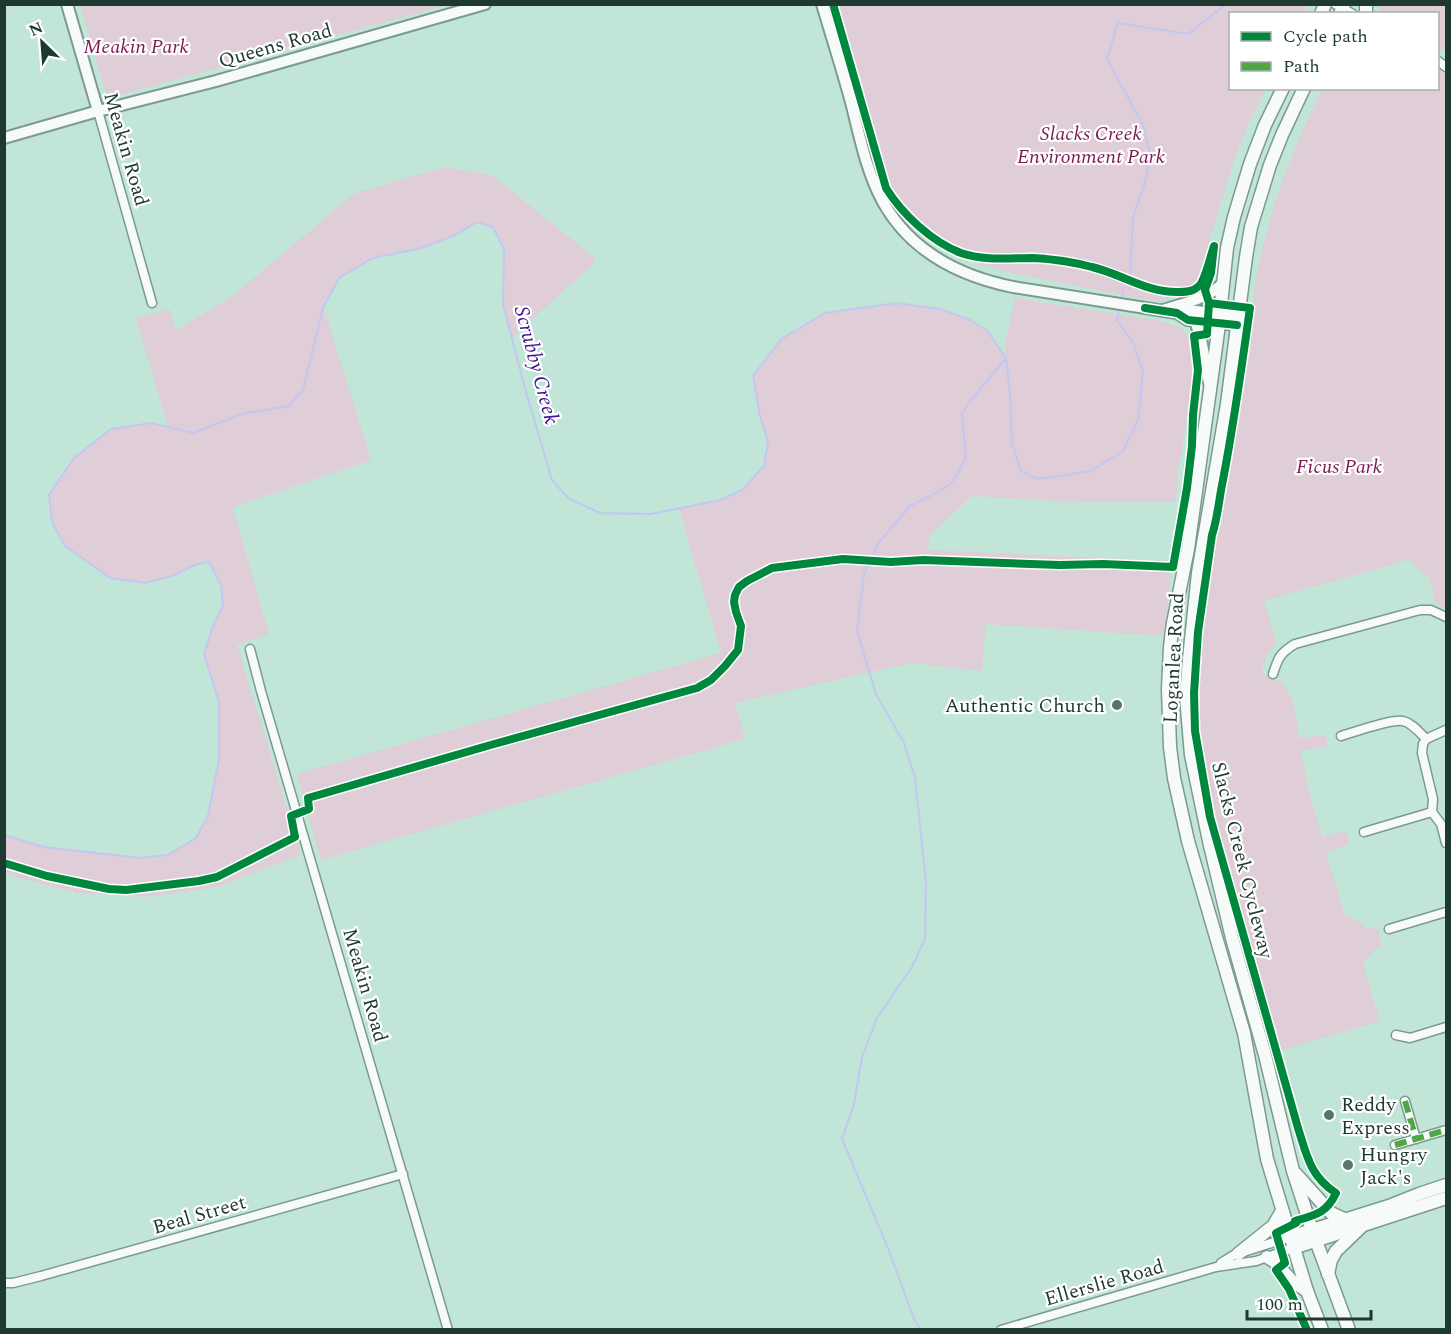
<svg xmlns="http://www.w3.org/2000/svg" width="1451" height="1334" font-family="Spectral,serif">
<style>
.green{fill:#dfcdd7}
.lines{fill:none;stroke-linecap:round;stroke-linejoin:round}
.stream{stroke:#c2c8f2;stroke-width:2}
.minor-casing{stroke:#7d9a8f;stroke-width:11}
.tertiary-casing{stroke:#7d9a8f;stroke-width:14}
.secondary-casing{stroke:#7d9a8f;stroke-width:15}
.minor{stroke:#f6fbf9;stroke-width:8}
.tertiary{stroke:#f6fbf9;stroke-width:10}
.secondary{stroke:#f6fbf9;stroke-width:12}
.quiet{stroke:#4fa643;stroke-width:6;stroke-dasharray:12 6;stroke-linecap:butt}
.cycleway-casing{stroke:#fff;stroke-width:11}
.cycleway{stroke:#00873e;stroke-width:8}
.poi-dot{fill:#577569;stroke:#fff;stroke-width:2}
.labels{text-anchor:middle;stroke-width:4.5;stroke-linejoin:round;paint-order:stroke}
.street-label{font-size:20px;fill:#1e392f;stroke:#fff}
.park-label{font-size:20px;font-style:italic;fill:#7c1855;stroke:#fff}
.poi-label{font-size:20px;fill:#1e392f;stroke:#fff;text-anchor:start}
.water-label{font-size:21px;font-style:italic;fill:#3f1493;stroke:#fff}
</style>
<rect width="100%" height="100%" fill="#c1e5d6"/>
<!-- green -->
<g class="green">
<path d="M80,5v-1l367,1 -334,92 -8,-7z"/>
<path d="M834,5v-1l474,1 -4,8 -74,1v74l36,1 -20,40 -12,32 -39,125 -36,16 -148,-29 -36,-10 -26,-12 -24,-19 -26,-26 -13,-20z"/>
<path d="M1378,5h68v47l-8,-4v-34l-57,-1z"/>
<path d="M1438,66l8,7v536l-11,-6 -5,-24 -22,-19 -144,41 12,42 -9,12 -6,19 22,8c2,7 6,11 9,17 4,12 5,27 7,39l27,-3 2,11 -27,5 8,41 13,45 24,-6 3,13 -23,8 19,64h6l16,13 10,-3 5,20 -8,4 -11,14 17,57 -101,30 -70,-252 -9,-58 -1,-73 4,-24 2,-34 1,-3 -3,-4 2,-2c10,-68 25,-135 37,-202 8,-49 8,-100 20,-149 13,-56 35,-110 60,-161l116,-1z"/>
<path d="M445,167l47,8 104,84 -5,7 -79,71 -9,-33 1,-55 -11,-22 -15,-5 -23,13 -33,13 -49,10 -34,20 -15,30 47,152 -138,47 36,127 -32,11 64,210 -85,32 -70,10 -69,-4 -72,-19v-39l39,12 96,11 28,-3 28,-17 12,-22 11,-57v-57l-15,-48 10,-31 9,-18 -2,-20 -12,-23 -12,2 -22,11 -29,8 -36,-5 -45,-32 -13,-24 -3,-27 25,-37 37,-29 40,-6 17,4 -32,-109 34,-9 6,21 54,-32 125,-105z"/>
<path d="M1015,298l146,23c6,2 14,4 19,7 14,9 14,30 14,45l-16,99 -2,30 -120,-1 -84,-5 -43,40 -1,14 244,11 -8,75 -178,-12 -4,47 -71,-8 -176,40 10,36 -424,121 -24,-86 424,-121 -42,-145 41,-8 22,-10 22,-24 4,-24 -8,-26 -7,-40 28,-37 44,-26 71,-10 45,6 29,11 17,10 18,27 1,-19z"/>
</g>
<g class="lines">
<!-- stream -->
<g class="stream">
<path d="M1130,277l3,-60 11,-31 7,-29 -8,-32 -36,-66 11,-36 70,11 38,-30"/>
<path d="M1121,301l2,-10"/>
<path d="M4,835l40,12 96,11 28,-3 28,-17 12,-22 11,-57v-57l-15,-48 10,-31 9,-18 -2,-20 -12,-23 -12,2 -22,11 -29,8 -36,-5 -45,-32 -13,-24 -3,-27 25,-37 37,-29 40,-6 42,10 49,-19 47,-8 14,-16 20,-82 16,-30 34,-20 49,-10 33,-13 22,-13 16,5 11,22 -1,55 23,88 26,88 16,18 32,15 51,1 69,-14 22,-10 22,-24 4,-24 -8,-26 -7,-40 28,-37 44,-26 71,-10 45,6 29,11 17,10 19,28 4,38 2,47 9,28 17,8 53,-8 32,-20 15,-31 5,-49 -10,-29 -16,-21 3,-14"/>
<path d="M921,1330l-7,-11 -26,-71 -46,-109 12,-35 8,-47 15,-39 35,-51 13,-28 1,-57 -11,-104 -11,-35 -28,-49 -19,-63 7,-57 15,-32 31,-36 28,-14 13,-9 7,-9 8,-17 -4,-44 9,-13 34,-41"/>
</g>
<defs>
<g id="minor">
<path d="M1335,4l18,10"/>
<path d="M1438,61l8,6"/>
<path d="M98,111l54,192"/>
<path d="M250,649l11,42 187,639"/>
<path d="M1273,674c5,-16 7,-21 22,-30l125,-34h11l15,7"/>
<path d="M1446,730l-20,9 -3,5 -1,9 11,46 -1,13 9,12 5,19"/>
<path d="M1341,736c14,-4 49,-17 62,-15 9,2 16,11 23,18"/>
<path d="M1364,832l68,-20"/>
<path d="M1389,929l57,-17"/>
<path d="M1396,1035l14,3 36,-11"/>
<path d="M1405,1101l11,38"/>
<path d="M1395,1145l51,-15"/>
<path d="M1221,1263l13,-8 56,-18"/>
<path d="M4,1283h9l28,-7 362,-102"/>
<path d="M1001,1330l215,-63 40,-6 37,-13"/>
</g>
<g id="tertiary">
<path d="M67,4l31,107"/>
<path d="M822,4c10,34 21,68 30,102 8,32 15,67 31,96 28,50 76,74 130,85l164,26 11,7 49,5"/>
<path d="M4,138l94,-27 118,-30 269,-77"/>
<path d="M1163,310c21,-7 45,-11 60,-27"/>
<path d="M1177,313l12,-3 49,7"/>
<path d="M1195,321l6,18 8,44"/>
</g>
<g id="secondary">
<path d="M1366,4v10"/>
<path d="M1321,14l4,-10"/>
<path d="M1340,14l4,-10"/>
<path d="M1283,88l-18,37 -15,39 -16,53 -7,31 -9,84 -30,217 -15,74 -3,24 -2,42 2,58 4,31 14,63 56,192 23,126 40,132 15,39"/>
<path d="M1304,88l-22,47 -12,30 -19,62 -5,30 -19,147 -29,169 -9,86 -3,38 5,58 18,86 23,97 33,117 28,116 19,59 37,100"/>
<path d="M1296,1174l35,39 15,7"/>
<path d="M1290,1237l99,-31 30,-12 27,-9"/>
<path d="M1293,1248l153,-50"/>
<path d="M1238,1254l35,-28 9,-15"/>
<path d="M1267,1257l8,5 17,19 15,10"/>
<path d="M1328,1274l3,-14 5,-9 25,-24"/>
</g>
</defs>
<!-- minor casing -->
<use href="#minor" class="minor-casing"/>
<!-- tertiary casing -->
<use href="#tertiary" class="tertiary-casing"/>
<!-- secondary casing -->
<use href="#secondary" class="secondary-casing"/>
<!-- minor -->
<use href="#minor" class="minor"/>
<!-- tertiary -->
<use href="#tertiary" class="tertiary"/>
<!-- secondary -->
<use href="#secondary" class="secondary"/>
<!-- quiet -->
<g class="quiet">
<path d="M1405,1101l11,38"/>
<path d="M1395,1145l51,-15"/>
</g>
<defs>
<g id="cycleway">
<path d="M1209,303l41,5c-8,57 -16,115 -27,172 -4,18 -5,37 -11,55l-14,97 -4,61 1,38 15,86 88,311c9,28 12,48 38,65 -9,20 -21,22 -41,28l1,2 -20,10 9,30 -9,7 13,19 18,41"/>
<path d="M1145,308l32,5 11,7 49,5"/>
<path d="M4,863l43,13 62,13 17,1 73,-9 18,-4 78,-40 -4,-21 18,-7 -1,-11 186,-54 203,-56 14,-8 14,-14 13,-16 3,-24 -5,-14 -2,-10 1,-7 4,-8 8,-6 25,-13 71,-9 48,3 32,-2 137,5 43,-1 70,3 14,-79 5,-42 1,-31 5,-45 -4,-34 13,-2 2,-31 -4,-13 6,-17 3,-27c-3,9 -9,33 -14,39 -1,1 -6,5 -7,5 -5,2 -9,2 -14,2 -32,1 -57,-18 -87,-25 -19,-5 -39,-8 -59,-9 -24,0 -49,3 -72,-5 -29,-11 -59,-39 -75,-65l-53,-184"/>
</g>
</defs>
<!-- cycleway casing -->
<use href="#cycleway" class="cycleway-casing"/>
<!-- cycleway -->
<use href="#cycleway" class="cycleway"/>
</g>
<!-- markers -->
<g class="poi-dot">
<circle cx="1117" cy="705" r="6"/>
<circle cx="1329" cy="1115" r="6"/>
<circle cx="1348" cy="1165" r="6"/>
</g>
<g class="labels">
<!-- street labels -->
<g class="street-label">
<text transform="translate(275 45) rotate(-16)" y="7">Queens Road</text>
<text transform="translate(127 149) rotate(74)" y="7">Meakin Road</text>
<text transform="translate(1173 658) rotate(-87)" y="7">Loganlea Road</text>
<text transform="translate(1243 860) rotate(76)" y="7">Slacks Creek Cycleway</text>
<text transform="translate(366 985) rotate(74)" y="7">Meakin Road</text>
<text transform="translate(199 1214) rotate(-16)" y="7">Beal Street</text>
<text transform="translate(1104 1282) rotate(-16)" y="7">Ellerslie Road</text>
</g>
<!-- park labels -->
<g class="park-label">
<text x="136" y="53">Meakin Park</text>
<text x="1091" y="140">Slacks Creek<tspan x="1091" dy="23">Environment Park</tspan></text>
<text x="1339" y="473">Ficus Park</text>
</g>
<!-- poi labels -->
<g class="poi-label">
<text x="1105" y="712" text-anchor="end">Authentic Church</text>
<text x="1341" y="1111">Reddy<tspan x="1341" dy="23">Express</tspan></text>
<text x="1360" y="1161">Hungry<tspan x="1360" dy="23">Jack's</tspan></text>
</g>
<!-- water labels -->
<g class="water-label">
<text transform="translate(537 365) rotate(75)" y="7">Scrubby Creek</text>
</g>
</g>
<!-- border -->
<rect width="1451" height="1334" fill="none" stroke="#1e392f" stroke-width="12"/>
<!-- legend -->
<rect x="1229" y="12" width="210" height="78" fill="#ffffff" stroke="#a5b0ac" stroke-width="1.5"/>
<rect x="1241" y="32" width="30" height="9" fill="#00873e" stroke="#a5b0ac" stroke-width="1.5"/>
<text x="1283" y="42" font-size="18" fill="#1e392f">Cycle path</text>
<rect x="1241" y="62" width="30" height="9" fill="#4fa643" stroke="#a5b0ac" stroke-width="1.5"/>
<text x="1283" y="72" font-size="18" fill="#1e392f">Path</text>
<!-- north arrow -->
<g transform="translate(42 42) rotate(335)" stroke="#ffffff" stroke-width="4.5" paint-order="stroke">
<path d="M0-4.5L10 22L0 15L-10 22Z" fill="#1e392f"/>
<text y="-9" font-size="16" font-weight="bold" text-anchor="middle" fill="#1e392f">N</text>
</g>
<!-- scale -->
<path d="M1247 1310v9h124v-9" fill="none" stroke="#1e392f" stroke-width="3"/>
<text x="1256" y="1310" font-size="18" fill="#1e392f" stroke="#ffffff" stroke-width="4.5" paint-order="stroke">100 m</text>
</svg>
